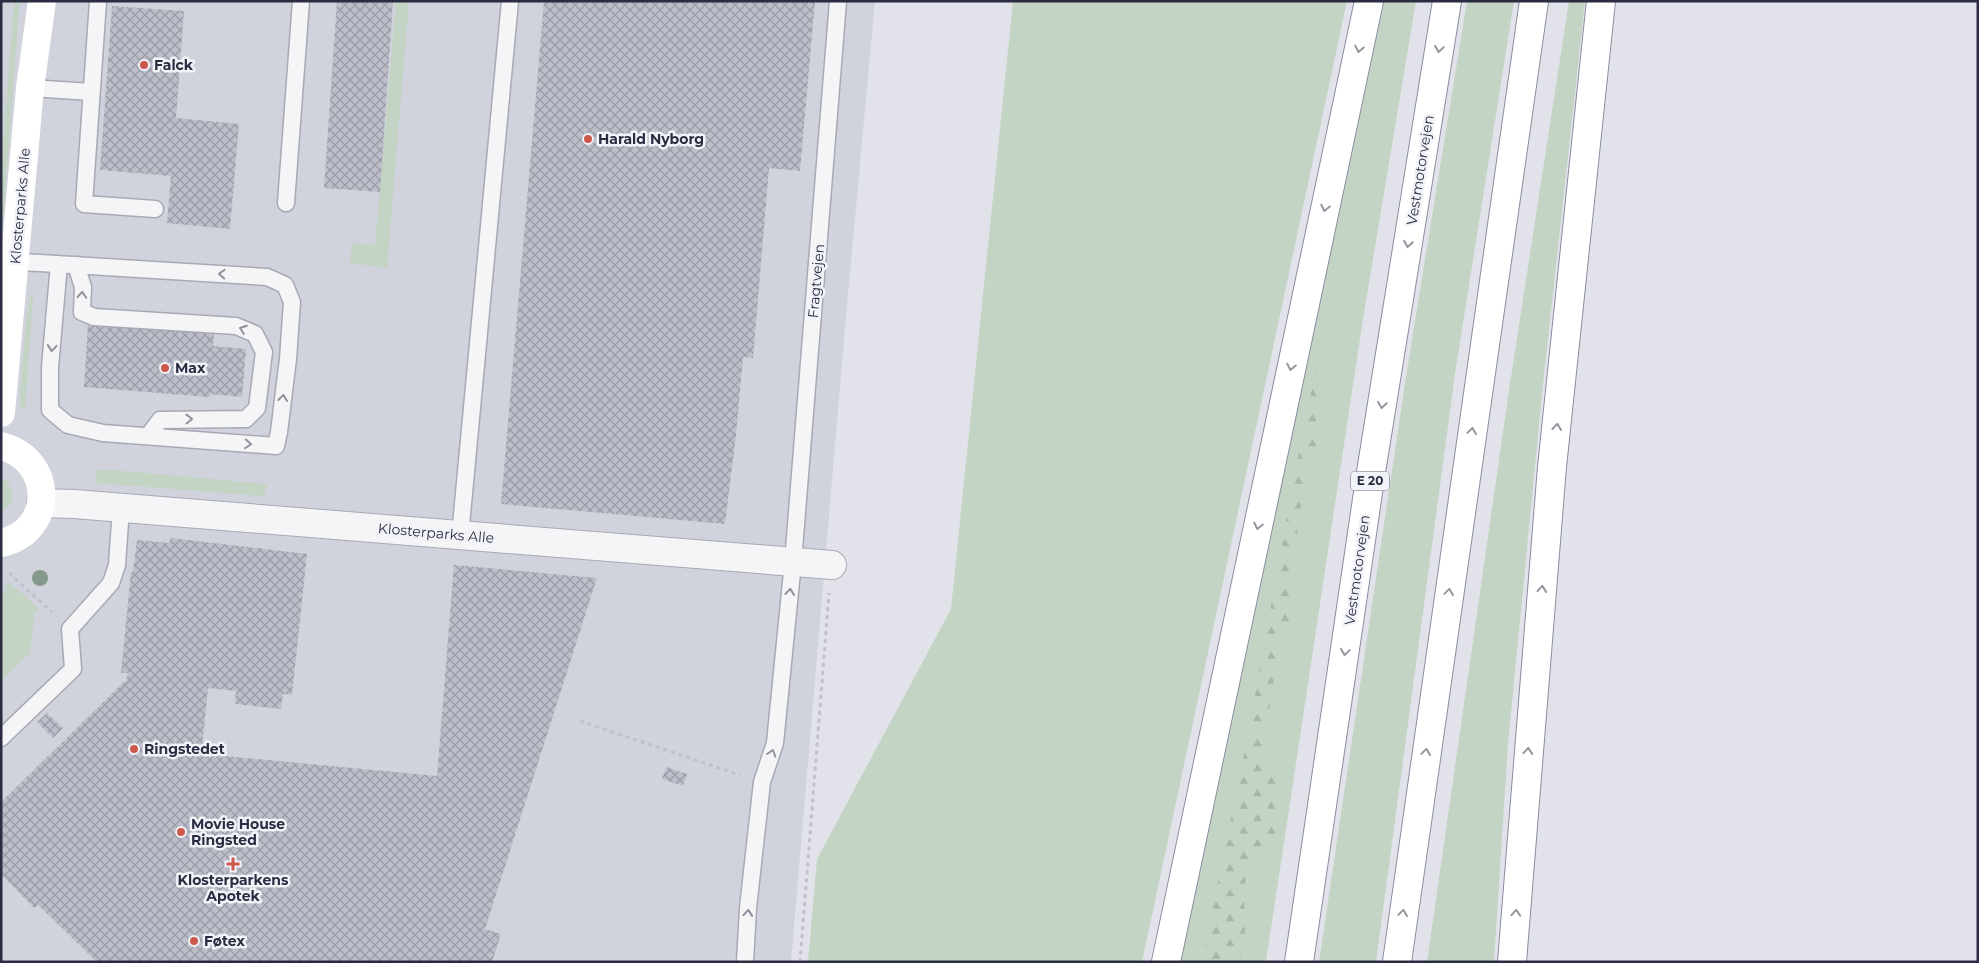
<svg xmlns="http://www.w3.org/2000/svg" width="1979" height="963" font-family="Montserrat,sans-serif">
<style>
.built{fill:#d0d2dc}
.grass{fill:#c3d4c4}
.forest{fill:url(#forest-firs)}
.building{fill:url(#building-cross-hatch)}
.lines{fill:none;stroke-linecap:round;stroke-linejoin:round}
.lane-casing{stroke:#a7a9b4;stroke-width:19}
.street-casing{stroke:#a7a9b4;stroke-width:30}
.highway-casing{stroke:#8a8da1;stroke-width:30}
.path{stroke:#c0c1c9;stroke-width:3;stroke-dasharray:4 4;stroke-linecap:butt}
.lane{stroke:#f5f5f8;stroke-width:16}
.street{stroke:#f5f5f8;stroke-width:28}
.secondary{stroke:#fff;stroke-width:28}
.highway{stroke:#fff;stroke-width:28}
.tree{fill:#84998a}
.oneway{stroke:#9496a0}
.oneway2{stroke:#90919d}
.poi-dot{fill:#cc584b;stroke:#f2f3f8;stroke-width:2}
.labels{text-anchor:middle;stroke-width:5;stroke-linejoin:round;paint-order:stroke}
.shield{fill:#f2f3f8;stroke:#666879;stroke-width:1}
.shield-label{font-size:12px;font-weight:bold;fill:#2a2d42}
.poi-label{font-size:14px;font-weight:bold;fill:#2a2d42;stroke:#f2f3f8;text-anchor:start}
.street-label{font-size:14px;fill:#2a2d42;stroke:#f2f3f8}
</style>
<defs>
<pattern id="forest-firs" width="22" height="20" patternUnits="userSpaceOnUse" patternTransform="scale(1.25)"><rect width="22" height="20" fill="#c3d4c4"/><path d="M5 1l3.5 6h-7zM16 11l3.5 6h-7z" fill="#a8b6aa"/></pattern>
<pattern id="building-cross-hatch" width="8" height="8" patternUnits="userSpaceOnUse" patternTransform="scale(1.25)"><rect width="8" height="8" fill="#bcbeca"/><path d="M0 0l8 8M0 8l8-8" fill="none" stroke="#999ba6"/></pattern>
</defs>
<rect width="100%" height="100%" fill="#e2e3ea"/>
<!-- built -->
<path class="built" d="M1,1h874l-29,315 -55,646h-790z"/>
<!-- grass -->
<g class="grass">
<path d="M14,1h5v9l-17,224 -1,-63z"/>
<path d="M396,1h13l-22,267 -37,-5 2,-20 23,2z"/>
<path d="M1013,1h334l-205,961h-334l9,-103 134,-250z"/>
<path d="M1382,1h34l-53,318 -97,643h-86z"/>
<path d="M1467,1h47l-59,373 -79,588h-57l86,-579z"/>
<path d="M1569,1h16l-43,393 -34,350 -14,218h-67l82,-572z"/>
<path d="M30,295l3,1 -8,114h-3l-3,-7 8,-91z"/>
<path d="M97,470h17l153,14 -3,12 -168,-13z"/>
<path d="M1,478c15,8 15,25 0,34z"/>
<path d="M8,581l31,28 -4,4 -5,40 -29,28v-81z"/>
</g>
<!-- forest -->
<path class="forest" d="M1318,358l7,2 -9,56 2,27 -11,22 -15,100 -2,66 -11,12 -17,117h11l3,26v65l-26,3 -6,36 1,49 -5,23h-38l48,-238 42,-237z"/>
<!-- building -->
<g class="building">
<path d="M337,1h56l-13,191 -56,-4z"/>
<path d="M544,1h271l-15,170 -31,-3 -16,190 -10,-1 -7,78 -11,89 -224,-20z"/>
<path d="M112,6l72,5 -8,107 63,6 -9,105 -63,-6 4,-47 -71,-6z"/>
<path d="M88,324l126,10 -1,12 33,3 -4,48 -32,-3 -1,3 -125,-10z"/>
<path d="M171,538l136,16 -15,141 -9,-1 -2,15 -46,-5 1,-13 -28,-3 -6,60 23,3v5l212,20 17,-211 143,13 -112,351 16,5 -9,28 -396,-1 -58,-56 -4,3 -33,-34v-72l125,-122 2,-7h-7l10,-101h2l4,-32 32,3z"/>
<path d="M47,713l16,15 -10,10 -16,-16z"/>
<path d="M666,767l21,7 -4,12 -21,-7z"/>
</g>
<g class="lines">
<defs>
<g id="lane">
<path d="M98,1l-14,203 71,5"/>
<path d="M30,88l61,4"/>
<path d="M286,203l15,-202"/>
<path d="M15,262l25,1 227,14 18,8 7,17 -4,57 -9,73 -3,14 -173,-13 -35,-8 -18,-15v-43l9,-103"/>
<path d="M76,265l7,22 -1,25 12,5 142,9 19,8 9,18 -7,56 -11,11 -86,1 -12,16"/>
<path d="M460,536l50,-535"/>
<path d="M1,738l72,-69 -3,-40 41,-46 6,-18 4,-57"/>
<path d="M745,962l3,-54 14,-126 13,-39 18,-181 45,-561"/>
</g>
<path id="street" d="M41,503l33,1 758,61"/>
<g id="highway">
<path d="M1166,962l203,-961"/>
<path d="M1299,962l72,-490 76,-471"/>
<path d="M1397,962l137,-961"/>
<path d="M1512,962l40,-495 49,-466"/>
</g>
</defs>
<!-- lane casing -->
<use href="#lane" class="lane-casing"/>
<!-- street casing -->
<use href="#street" class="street-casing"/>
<!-- highway casing -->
<use href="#highway" class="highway-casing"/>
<!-- path -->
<g class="path">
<path d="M9,573l43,39"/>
<path d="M580,721l160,54"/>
<path d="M800,962l29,-369"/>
</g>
<!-- lane -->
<use href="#lane" class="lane"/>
<!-- street -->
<use href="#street" class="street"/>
<!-- secondary -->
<g class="secondary">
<path d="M1,413l29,-325 12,-87"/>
<path d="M1,446c53,13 55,85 0,97"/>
</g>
<!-- highway -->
<use href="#highway" class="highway"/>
</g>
<!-- trees -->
<circle class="tree" cx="40" cy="578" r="8"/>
<!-- one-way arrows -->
<defs><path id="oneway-chevron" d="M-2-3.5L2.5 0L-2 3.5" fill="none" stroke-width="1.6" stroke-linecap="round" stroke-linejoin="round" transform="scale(1.25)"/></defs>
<g class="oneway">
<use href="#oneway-chevron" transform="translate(1359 49) rotate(102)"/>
<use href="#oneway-chevron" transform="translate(1439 49) rotate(99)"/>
<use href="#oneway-chevron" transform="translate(1325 208) rotate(102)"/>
<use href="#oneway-chevron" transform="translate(1408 244) rotate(99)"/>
<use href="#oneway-chevron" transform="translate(1291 367) rotate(102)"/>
<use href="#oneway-chevron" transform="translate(1382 405) rotate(99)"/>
<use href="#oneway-chevron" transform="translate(1557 427) rotate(-84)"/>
<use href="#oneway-chevron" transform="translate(1472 431) rotate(-82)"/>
<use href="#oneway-chevron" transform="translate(1258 526) rotate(102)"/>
<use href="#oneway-chevron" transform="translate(1542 589) rotate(-85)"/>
<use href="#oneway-chevron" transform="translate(1449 592) rotate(-82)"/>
<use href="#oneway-chevron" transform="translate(1345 652) rotate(98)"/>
<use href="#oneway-chevron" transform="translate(1528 751) rotate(-85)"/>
<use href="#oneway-chevron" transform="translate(1426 752) rotate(-82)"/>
<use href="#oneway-chevron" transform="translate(1403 913) rotate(-82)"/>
<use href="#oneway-chevron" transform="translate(1516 913) rotate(-86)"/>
</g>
<g class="oneway2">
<use href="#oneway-chevron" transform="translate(222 274) rotate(-177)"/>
<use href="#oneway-chevron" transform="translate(82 295) rotate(-86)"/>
<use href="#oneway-chevron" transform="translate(243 329) rotate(-160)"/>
<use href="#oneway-chevron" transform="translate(52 348) rotate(95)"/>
<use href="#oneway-chevron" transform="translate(283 398) rotate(-83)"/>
<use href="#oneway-chevron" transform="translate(189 419) rotate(-1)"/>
<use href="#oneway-chevron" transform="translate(248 444) rotate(5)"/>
<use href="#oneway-chevron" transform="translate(790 592) rotate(-84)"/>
<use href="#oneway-chevron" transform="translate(772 753) rotate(-72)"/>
<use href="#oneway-chevron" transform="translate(748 913) rotate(-85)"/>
</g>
<!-- markers -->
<g class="poi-dot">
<circle cx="144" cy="65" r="5"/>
<circle cx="588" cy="139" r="5"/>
<circle cx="165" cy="368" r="5"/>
<circle cx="134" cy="749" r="5"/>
<circle cx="181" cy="832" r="5"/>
<path d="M230.5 856.5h5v5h5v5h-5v5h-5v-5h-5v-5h5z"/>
<circle cx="194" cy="941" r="5"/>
</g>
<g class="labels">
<!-- shield labels -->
<rect class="shield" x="1351" y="471.5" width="38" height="19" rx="4"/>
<g class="shield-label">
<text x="1370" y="485">E 20</text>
</g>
<!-- poi labels -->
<g class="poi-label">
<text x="154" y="70">Falck</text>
<text x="598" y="144">Harald Nyborg</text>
<text x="175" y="373">Max</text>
<text x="144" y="754">Ringstedet</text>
<text x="191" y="829">Movie House<tspan x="191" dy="16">Ringsted</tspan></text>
<text x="233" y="885" text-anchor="middle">Klosterparkens<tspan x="233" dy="16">Apotek</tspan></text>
<text x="204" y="946">Føtex</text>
</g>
<!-- street labels -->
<g class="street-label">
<text transform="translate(1420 170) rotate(-81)" y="5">Vestmotorvejen</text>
<text transform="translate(20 206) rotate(-85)" y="5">Klosterparks Alle</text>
<text transform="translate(816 281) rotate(-85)" y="5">Fragtvejen</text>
<text transform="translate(436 533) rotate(5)" y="5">Klosterparks Alle</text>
<text transform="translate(1357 570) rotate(-82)" y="5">Vestmotorvejen</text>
</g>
</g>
<!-- border -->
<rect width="1979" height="963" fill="none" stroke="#2a2d42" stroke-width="5"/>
</svg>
